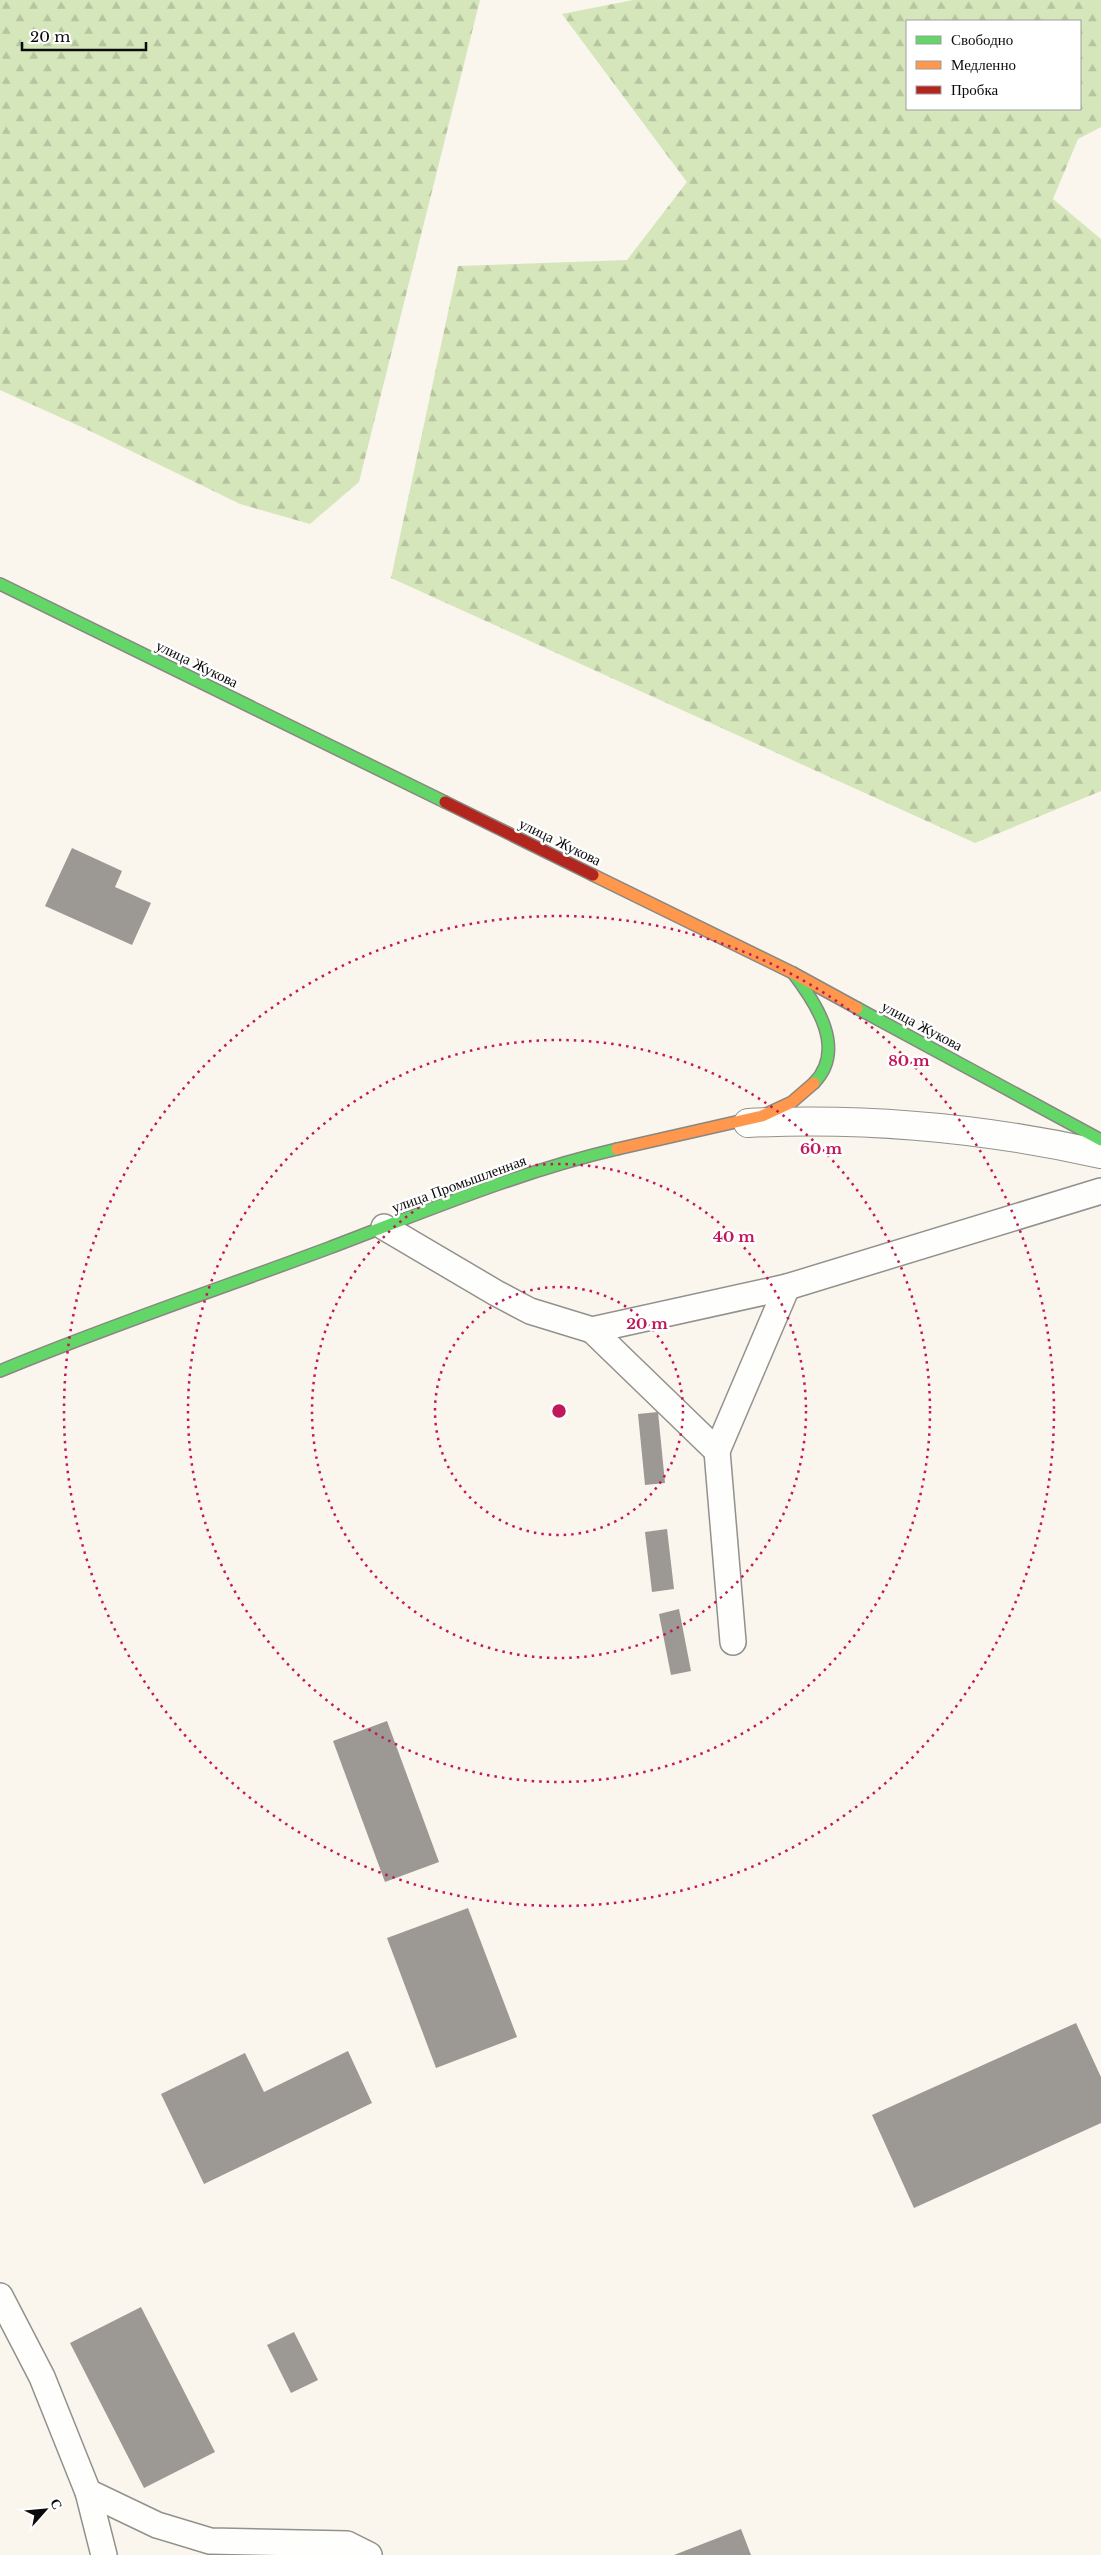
<svg xmlns="http://www.w3.org/2000/svg" width="1101" height="2555" font-family="'Libre Baskerville',serif">
<style>
.forest{fill:url(#forest-firs);fill-rule:evenodd}
.building{fill:#9c9894}
.lines{fill:none;stroke-linecap:round;stroke-linejoin:round}
.lane-casing{stroke:#93918d;stroke-width:28}
.street-casing{stroke:#93918d;stroke-width:30}
.fast-casing{stroke:#898783;stroke-width:14}
.slow-casing{stroke:#898783;stroke-width:14}
.jam-casing{stroke:#898783;stroke-width:14}
.lane{stroke:#fefefc;stroke-width:25}
.street{stroke:#fefefc;stroke-width:28}
.fast{stroke:#63d668;stroke-width:11}
.slow{stroke:#ff974d;stroke-width:11}
.jam{stroke:#b3261e;stroke-width:11}
.ring{fill:none;stroke:#c2185b;stroke-width:2.5;stroke-dasharray:2.5 5}
.labels{text-anchor:middle;stroke-width:5;stroke-linejoin:round;paint-order:stroke}
.street-label{font-size:15px;fill:#0b0b0b;stroke:#fff}
.centre{fill:#c2185b;stroke:#fff;stroke-width:2.5}
.ring-label{font-size:15px;text-anchor:middle;font-weight:bold;fill:#c2185b;stroke:#fff;stroke-width:5;stroke-linejoin:round;paint-order:stroke}
</style>
<defs>
<pattern id="forest-firs" width="22" height="20" patternUnits="userSpaceOnUse" patternTransform="scale(1.25)"><rect width="22" height="20" fill="#d5e6bb"/><path d="M5 1l3.5 6h-7zM16 11l3.5 6h-7z" fill="#b6c49f"/></pattern>
</defs>
<rect width="100%" height="100%" fill="#faf6ed"/>
<!-- forest -->
<g class="forest">
<path d="M0,0h480l-121,482 -49,42 -70,-20 -154,-75 -86,-39z"/>
<path d="M633,0h468v127l-23,12 -25,60 48,40v552l-126,52 -584,-265 67,-312 169,-6 60,-78 -125,-168zM1080,21v88h-173v-88z"/>
</g>
<!-- building -->
<g class="building">
<path d="M72,848l50,23 -7,16 36,16 -19,42 -87,-39z"/>
<path d="M658,1412l7,71 -20,2 -7,-71z"/>
<path d="M667,1529l7,60 -22,3 -7,-60z"/>
<path d="M679,1609l12,62 -20,4 -12,-61z"/>
<path d="M387,1721l52,141 -54,20 -52,-141z"/>
<path d="M468,1908l49,129 -81,31 -49,-130z"/>
<path d="M1076,2023l25,54v46l-187,85 -42,-93z"/>
<path d="M348,2051l24,52 -168,81 -43,-90 84,-41 19,39z"/>
<path d="M141,2307l74,145 -71,36 -74,-145z"/>
<path d="M294,2332l24,48 -27,13 -24,-48z"/>
<path d="M741,2529l10,26h-77z"/>
</g>
<g class="lines">
<defs>
<g id="lane">
<path d="M384,1227l112,66 34,18 62,19 195,-43 314,-96"/>
<path d="M592,1330l125,121 70,-164"/>
<path d="M717,1451l16,191"/>
<path d="M0,2296l42,81 46,115 69,33 53,16 137,3 22,11"/>
<path d="M88,2492l16,63"/>
</g>
<path id="street" d="M748,1123c120,-6 236,5 353,31"/>
<g id="fast">
<path d="M0,584l445,218"/>
<path d="M793,973c23,30 54,76 21,110"/>
<path d="M857,1008l244,132"/>
<path d="M0,1371c108,-45 219,-82 329,-123 95,-36 189,-76 288,-99"/>
</g>
<g id="slow">
<path d="M593,875l200,98 64,35"/>
<path d="M617,1149l145,-33 30,-14 22,-19"/>
</g>
<path id="jam" d="M445,802l148,73"/>
</defs>
<!-- lane casing -->
<use href="#lane" class="lane-casing"/>
<!-- street casing -->
<use href="#street" class="street-casing"/>
<!-- fast casing -->
<use href="#fast" class="fast-casing"/>
<!-- slow casing -->
<use href="#slow" class="slow-casing"/>
<!-- jam casing -->
<use href="#jam" class="jam-casing"/>
<!-- lane -->
<use href="#lane" class="lane"/>
<!-- street -->
<use href="#street" class="street"/>
<!-- fast -->
<use href="#fast" class="fast"/>
<!-- slow -->
<use href="#slow" class="slow"/>
<!-- jam -->
<use href="#jam" class="jam"/>
</g>
<!-- distance rings -->
<g class="ring">
<circle cx="559" cy="1411" r="124"/>
<circle cx="559" cy="1411" r="247"/>
<circle cx="559" cy="1411" r="371"/>
<circle cx="559" cy="1411" r="495"/>
</g>
<g class="labels">
<!-- street labels -->
<g class="street-label">
<text transform="translate(197 664) rotate(26)" y="5">улица Жукова</text>
<text transform="translate(560 842) rotate(26)" y="5">улица Жукова</text>
<text transform="translate(922 1026) rotate(28)" y="5">улица Жукова</text>
<text transform="translate(459 1184) rotate(-20)" y="5">улица Промышленная</text>
</g>
</g>
<circle cx="559" cy="1411" r="8" class="centre"/>
<g class="ring-label">
<text x="909" y="1066">80 m</text>
<text x="821" y="1154">60 m</text>
<text x="734" y="1242">40 m</text>
<text x="647" y="1329">20 m</text>
</g>
<!-- legend -->
<rect x="906" y="20" width="175" height="90" fill="#ffffff" stroke="#9d9d9d"/>
<rect x="916" y="36" width="25" height="8" fill="#63d668" stroke="#9d9d9d"/>
<text x="951" y="45" font-size="15" fill="#0b0b0b">Свободно</text>
<rect x="916" y="61" width="25" height="8" fill="#ff974d" stroke="#9d9d9d"/>
<text x="951" y="70" font-size="15" fill="#0b0b0b">Медленно</text>
<rect x="916" y="86" width="25" height="8" fill="#b3261e" stroke="#9d9d9d"/>
<text x="951" y="95" font-size="15" fill="#0b0b0b">Пробка</text>
<!-- north arrow -->
<g transform="translate(45 2510) rotate(63)" stroke="#ffffff" stroke-width="4" paint-order="stroke">
<path d="M0-4L9 19L0 12L-9 19Z" fill="#0b0b0b"/>
<text y="-8" font-size="14" font-weight="bold" text-anchor="middle" fill="#0b0b0b">С</text>
</g>
<!-- scale -->
<path d="M22 42v8h124v-8" fill="none" stroke="#0b0b0b" stroke-width="2.5"/>
<text x="30" y="42" font-size="15" fill="#0b0b0b" stroke="#ffffff" stroke-width="4" paint-order="stroke">20 m</text>
</svg>
